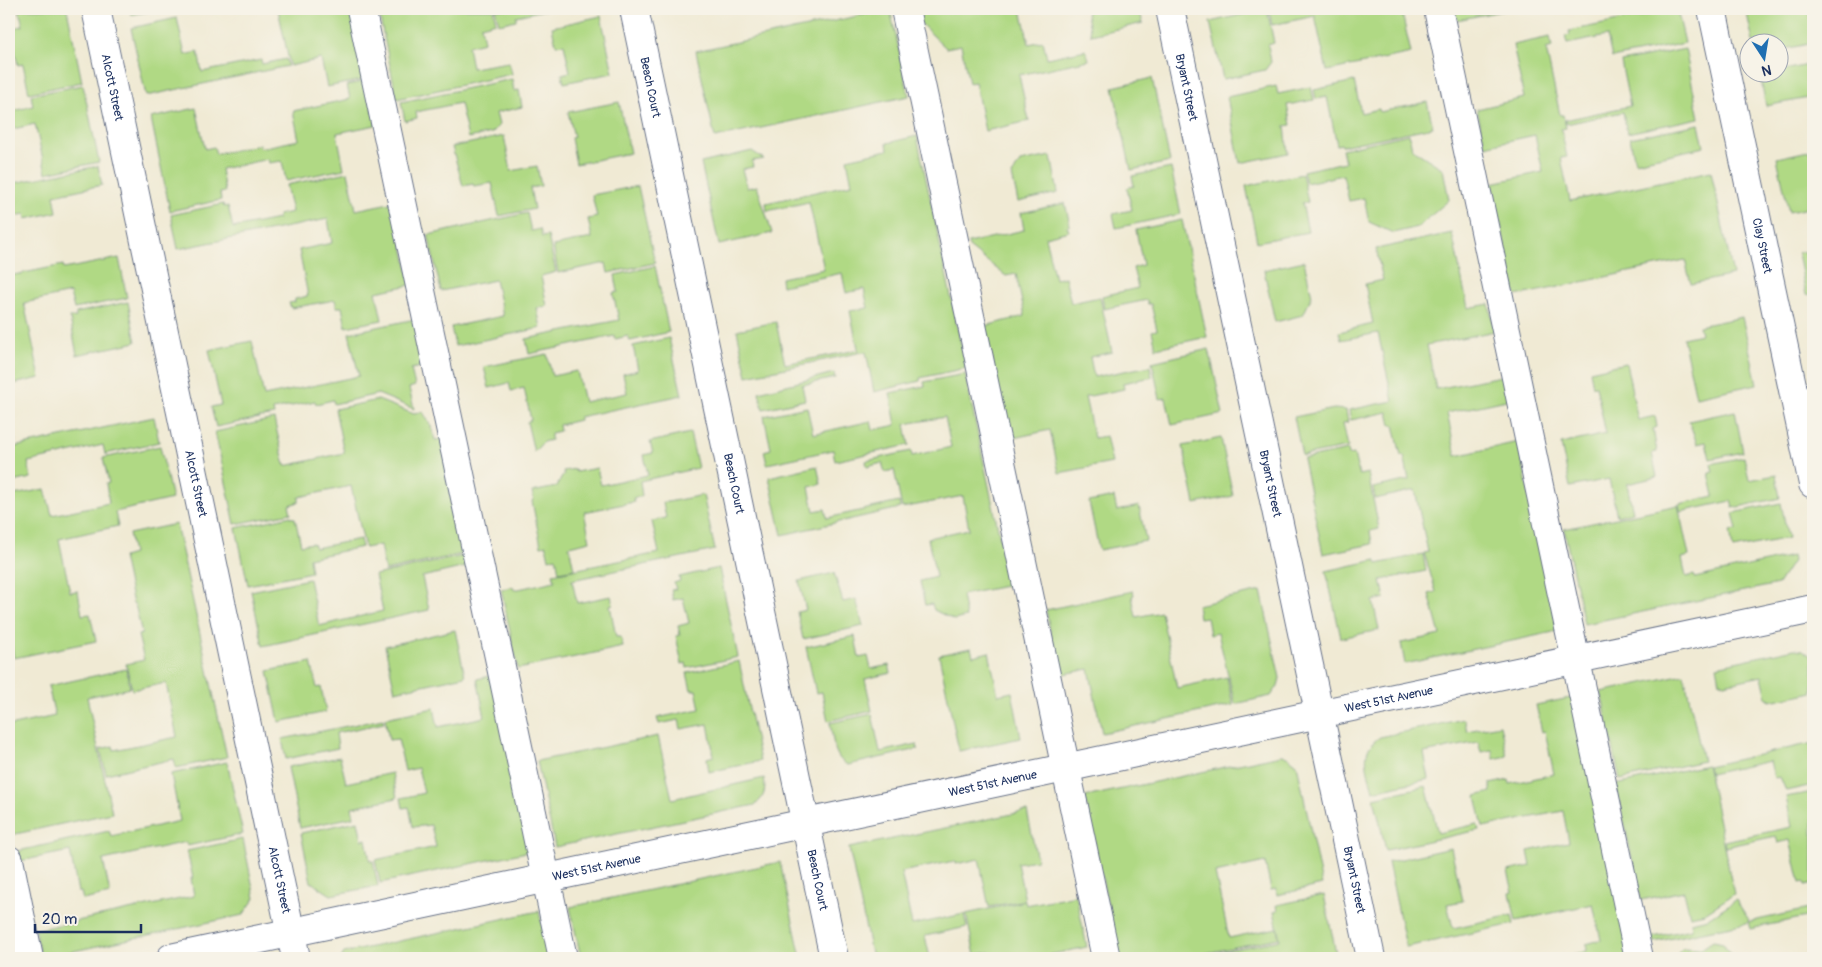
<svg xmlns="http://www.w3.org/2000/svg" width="1822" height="967" font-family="Pangolin,sans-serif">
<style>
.green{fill:#b0d984;stroke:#668471}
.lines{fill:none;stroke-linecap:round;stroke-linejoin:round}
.minor-casing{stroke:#667087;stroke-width:30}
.minor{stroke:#fff;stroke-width:28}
.labels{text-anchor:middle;stroke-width:5;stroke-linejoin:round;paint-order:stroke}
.street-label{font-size:12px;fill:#1b2f5e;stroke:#f7f3e8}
</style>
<rect width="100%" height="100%" fill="#f7f3e8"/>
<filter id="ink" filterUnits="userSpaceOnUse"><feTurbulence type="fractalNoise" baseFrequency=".02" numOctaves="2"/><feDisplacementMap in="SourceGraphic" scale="10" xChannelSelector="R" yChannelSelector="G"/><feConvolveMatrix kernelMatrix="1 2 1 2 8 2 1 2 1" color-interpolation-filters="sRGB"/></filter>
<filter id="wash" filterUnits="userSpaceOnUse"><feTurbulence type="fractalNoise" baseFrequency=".0096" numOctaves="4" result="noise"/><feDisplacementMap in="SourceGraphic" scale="20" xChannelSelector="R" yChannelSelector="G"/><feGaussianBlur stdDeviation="1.12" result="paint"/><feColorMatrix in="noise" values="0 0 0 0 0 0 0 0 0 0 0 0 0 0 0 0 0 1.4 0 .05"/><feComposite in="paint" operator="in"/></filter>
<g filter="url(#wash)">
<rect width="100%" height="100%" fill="#f0ead4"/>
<!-- green -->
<g class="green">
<path d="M19,9h48l15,73 -53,11 -6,-29 -5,1 -7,-32 3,-1 -1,-4 10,-2z"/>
<path d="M130,9h32l-31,6z"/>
<path d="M278,9h74l15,70 -40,8 -6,-28 -31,7z"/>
<path d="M378,9h115l3,13 -15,4 3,16 -16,4 4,22 37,-6 3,12 -115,25z"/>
<path d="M495,9h54l-33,7v4l-17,4z"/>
<path d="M890,9l19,87 -194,42 -19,-87z"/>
<path d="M916,9h89v2l16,-2 8,35 14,-3 4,17 39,-8 3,10 -70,15 10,46 -44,10 -10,-49 -6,1 -8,-38 -15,3 -28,-27z"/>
<path d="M1086,9h53l4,14 -52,12z"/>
<path d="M1267,9l7,34 -6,2 3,17 -6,8 -42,9 -13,-57z"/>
<path d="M1279,9h122l10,44 -84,18 -12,-55 -43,9 -3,-14z"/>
<path d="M1455,9h56l-54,11z"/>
<path d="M1677,9l8,34 -73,15 -5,-22 -40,8 -2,-8 5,-1 -1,-4z"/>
<path d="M1746,9h62l3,13 2,-1v22l-33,7v-8h-27z"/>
<path d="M601,16l12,57 -49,10 -2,-9 8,-2 -6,-28 -8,1 -4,-18z"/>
<path d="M177,18l8,37 13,-3 4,20 59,-12 1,4 24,-5 2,7 -142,30 -15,-68z"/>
<path d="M1550,37l2,10 -6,2 14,66h3l3,13 -5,1 6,28 -6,1 9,43 141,-30 22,104 -42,9 -6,-24 -169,36 -24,-113 51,-11 -8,-37 -50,11 -8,-37 47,-11 -11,-53z"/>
<path d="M1685,49l14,69 -72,15 -4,-21 -57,12 -1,-4 65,-14 -9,-44z"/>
<path d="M1813,64v33l-47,9 -6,-31z"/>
<path d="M1152,78l18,84 -39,8 -18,-83z"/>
<path d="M512,79l2,12 5,-1 3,17 -26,6 3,12 -7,8 -24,5 -8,-35 -44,9 1,6 -12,3 -4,-19z"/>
<path d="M366,81l10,44 -39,8 7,36 -58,12 -4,-20 -13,2 -1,-4 -47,10 4,23 -5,1 1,7 -51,11 -19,-93 45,-10 9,41 9,-2 2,7 43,-9 1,3 39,-8 -6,-29 57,-12 -3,-14z"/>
<path d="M1354,81l7,32 18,-4 1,3 47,-10 6,25 -91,19 -1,-2 -4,1 -10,-48 -11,2 -2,-9z"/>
<path d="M83,85l16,77 -53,11 -11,-49 -26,6v-18l24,-6 -2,-11z"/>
<path d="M1276,86l2,8 33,-7 3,13 -27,5 4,20 -6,1 3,27 -48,10 -13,-66z"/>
<path d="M619,102l11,51 -54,11 -5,-26 3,-1 -6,-25z"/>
<path d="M1699,124l5,23 -69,15 -5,-24z"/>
<path d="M1409,134l3,15 31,20 6,31 -31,27 -25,6 -24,-11 -5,-24 -15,3 -6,-26 -37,8 -3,-12 42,-9 -3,-13z"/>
<path d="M504,136l7,35 26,-5 4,20 -11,2 4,21 -35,7 -7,-33 -18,3 -1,-2 -10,2 -11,-39z"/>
<path d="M917,136l49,232 -46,10v3l-46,11 -8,-40 -7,1 -9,-42 18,-3 -4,-19 -18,4 -4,-20 -60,13 -1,-8 43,-9 -15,-67 -42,9 -1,-8 86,-19 -5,-25 41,-9 -1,-7z"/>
<path d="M1813,150v57l-24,5 -12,-54z"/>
<path d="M752,151l12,8 -12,2 1,6 -11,2 5,19 10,-2 15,47 -53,12 -18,-82z"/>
<path d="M1051,156l7,37 -40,9 -6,-27 8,-13z"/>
<path d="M98,166l4,19 -48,10 3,17 -31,7 -1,-5 -16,3v-33z"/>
<path d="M1171,168l10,46 -65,14 -3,-14 19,-4 -5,-22 7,-2 -2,-10z"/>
<path d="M348,172l8,38 38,-8 17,83 -35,7 6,28 -36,7 -4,-20h-5l-2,-7 -44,8 -2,-5 6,-1v-3l13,-3 -9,-46 33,-7 -4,-24 -150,30 -7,-34 52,-11 1,3 4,-1 5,22 45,-9v-4l14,-3 -6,-27z"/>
<path d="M1302,174l6,28 -6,1 6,29 -51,10 -11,-56z"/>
<path d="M638,186l17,77 -47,10 -2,-10 -48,10 -5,-27 39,-8 -4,-19 9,-2 -5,-22z"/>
<path d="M1065,203l5,22 -3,1 2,5 -24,6 10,42 10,-2 6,26 29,-6 12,55 -22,5 4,20 56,-11 2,11 -29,6 1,6 -39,8 9,41 12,-2 6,27 -53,10 -9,-43 -41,9 -24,-113 40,-10 -9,-42 -10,2 -37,-29 -1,-4 56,-13 -3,-17z"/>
<path d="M527,213l4,18 9,-2 2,8 6,-1 8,36 -15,4 6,30 -10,2 4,20 -86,18 -4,-19 52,-11 -8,-36 -54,11 -13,-56z"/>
<path d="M1182,220l25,117 -51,11 -4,-17 5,-1 -6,-26h-3l-1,-4 -43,9 -2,-13 36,-8 -5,-20 10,-3 -7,-35z"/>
<path d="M1452,233l16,75 21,-4 6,27 -68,14 9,44 70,-14 5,24 -64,14 9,43 62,-14 40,189 -153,33 -4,-21 39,-8 -11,-41 7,-2 -12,-39 4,-1 -13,-62 -40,9 -2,-11 36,-8 -5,-24h-3l-7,-31h-3l-3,-13 -37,8 -2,-10 44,-9 -15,-68 -37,7 -2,-8 34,-8 -8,-40 18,-4 -7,-31z"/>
<path d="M1813,250v44l-7,1 -8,-42z"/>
<path d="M119,258l8,40 -53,11 -4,-16 -46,10 16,75 -31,7v-109l54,-11 1,4z"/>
<path d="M1304,261l8,35 -9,19 -28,7 -11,-52z"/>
<path d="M655,266l14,66 -39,9 -2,-5 -13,3 -1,-3 -85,18 -3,-15 93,-19 -6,-27 5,-1 -3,-17z"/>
<path d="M128,302l8,40 -59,13 -7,-37 6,-1v-4z"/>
<path d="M1742,317l15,67 -61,13 -13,-59 18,-4 -2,-8z"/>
<path d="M420,318l10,47 -19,4 4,17 -6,2 5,21 -36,-15 -44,10 -1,-4 -17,4 -1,-3 -42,9 1,5 -58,12 -5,-20 10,-2 -12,-55 43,-9 12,55 95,-20 -10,-43z"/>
<path d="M776,322l9,42 72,-14 1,3 -111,23 -10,-46z"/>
<path d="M669,338l13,57 -103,22v3l-20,5 1,6 -9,2v7l-8,2 -9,10 -7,-30 4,-2 -7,-32 -13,3 -2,-8 -20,5 -5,-21 63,-13 5,22 25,-5 7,31 43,-9 -4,-19 15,-4 -5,-24z"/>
<path d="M1209,349l14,65 -51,11 -6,-27 -6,1 -8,-37z"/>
<path d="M1626,363l12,57 17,-4 2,11 -4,2 4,23 -5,1 5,24 -30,7 6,28 -16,4 -8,-37 -39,8 -9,-43 45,-10 -10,-48h-3l-3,-15z"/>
<path d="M834,373l1,5 -33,7 3,15 -42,9 -4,-17z"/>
<path d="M965,374l45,211 -48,10 4,22 -12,3 -20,-10 -2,-6 -7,1 -5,-24 16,-4 -8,-39 41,-9 -6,-33 -61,12 -8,-38 -9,2 -3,-9 -15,4 -1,-6 45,-10 1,5 39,-9 -6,-30 -40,7 4,21 -74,16 -2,-11 -66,14 -3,-13 7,-2 -7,-33 43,-9 6,27 58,-13 2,9 23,-5 -6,-32 35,-7 -1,-4z"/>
<path d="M378,400l36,14 9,-2 8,14 4,14 12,-2 25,114 -87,19 -5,-26 -15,3 -14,-62 -52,11v5l-10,3 2,8 -56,11 -20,-92 59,-13 11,47 59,-13 -9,-44z"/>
<path d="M1334,409l12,1 2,12 -5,1 5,24 -46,9 -8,-39z"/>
<path d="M1735,411l8,41 -33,7 -4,-17 -9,2 -8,-23z"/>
<path d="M9,412l6,29 -6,1z"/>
<path d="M154,417l5,25 -54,12 -2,-9 -75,17 3,16 -22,5v-35z"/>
<path d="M690,433l8,35 -58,13 2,15 -9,2 1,4 -50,10 6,29 -21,5 5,23 -15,3 -3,-15 -7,2 -3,-14 -5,1 -9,-45 2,-1 -2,-8 24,-5 8,-13 -1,-3 12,-2 1,3 21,-4 4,17 47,-10 -4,-20 9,-2 -3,-11z"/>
<path d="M1221,438l12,58 -38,8 -12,-58z"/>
<path d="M160,446l12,53 -57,13 3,14 -59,13 11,53 8,-1 4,24 8,-1 6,27 -82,17 -5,-26v-136l36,-7 7,26 57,-12 -3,-19 3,-1 -6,-25z"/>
<path d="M1348,450l1,5 5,-1 5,21 9,-2 11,56 -9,2 2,13 -49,10 -20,-95z"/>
<path d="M1744,457l5,23 27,-5 4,23 -47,10 -2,-7 -51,11 -1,-8 35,-8 -5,-23 4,-1 -2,-8z"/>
<path d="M817,466l4,18 -12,3 5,24 11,-2 2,9 72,-16 1,6 -118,27 -13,-58z"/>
<path d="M703,495l12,55 -143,30 5,23 34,-7 2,8 -3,1 6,32h5l2,10 -105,22 -17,-80 12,-2 1,3 41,-9 -2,-7 106,-21 -7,-32 14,-3 -3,-15z"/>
<path d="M1114,497l3,14 22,-5 7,35 -47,9 -10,-48z"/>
<path d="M1781,503l7,35 -55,11 -3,-18 7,-1 -4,-17z"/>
<path d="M1678,505l11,51 -7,2 4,19 8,-2 1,3 97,-22 1,5 -15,23 -194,40 -20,-95z"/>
<path d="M291,516l1,2h3l6,27 12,-2 2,5 45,-9 2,8 -53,11 2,14 -63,13 -12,-57z"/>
<path d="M176,524l51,233 -51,11 -2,-9 -68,15 -6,-25 13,-3 1,4 63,-13 -11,-54 -34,7 -6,-26 18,-4 -6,-25 4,-1 -7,-30h-2l-10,-47 10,-3 -4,-20z"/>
<path d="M472,554l2,11 -52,12 7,33 -166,36 -12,-55 58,-12 10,47 64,-15 -8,-36z"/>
<path d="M1423,554l3,17 -45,9 4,18 -12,3 6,29 -38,8 -15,-67 50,-11 1,4z"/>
<path d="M719,568l19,89 -51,11 -1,-5 -4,1 -6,-28 4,-1 -2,-9 11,-3 -6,-25 -10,2 -2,-10 5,-1 -2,-6 6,-2 -1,-4z"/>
<path d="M834,573l9,29 13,-3 7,27 -60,13 -6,-27 9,-2 -7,-29z"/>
<path d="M1133,591l1,4 -2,1 4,21 25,-5 16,76 50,-11 6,28 -131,28 -13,-64 -30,6 -13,-65z"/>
<path d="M1261,591l19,87 -2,8 -7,10 -36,8 -17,-71 -8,2 -3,-18 -8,1 -2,-13z"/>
<path d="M455,630l10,46 -70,15 -10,-45z"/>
<path d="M855,636l4,22 9,-2 3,13 18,-4 2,8 -26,6 7,32 -44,10 -6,-29 -6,1 -10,-46z"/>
<path d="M971,648l2,8 16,-4 9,43 14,-3 9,46 -62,13 -20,-96z"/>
<path d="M1794,649l9,1 10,8v34l-43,9v-3h-3l-5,-22 -38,8 -4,-2 -3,-16z"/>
<path d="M739,661l21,100 -51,11 -2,-14 7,-2 -6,-32 -27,5 -2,-9 -20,4 -2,-6 43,-9 -4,-19h-5l-4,-17z"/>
<path d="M311,662l6,26 4,-1 5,25 -47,10 -11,-51z"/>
<path d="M126,669l4,19 -43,9 25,116 -101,22 -2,-11v-98l46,-10 -7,-30z"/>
<path d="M1684,674l19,87 -83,19 -19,-88z"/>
<path d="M494,675l37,176 -151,32 -5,-23 61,-13 -5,-22 -18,2 -4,-20 -6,1 -2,-10 23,-5 -6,-25 -13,3 -7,-32 -9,1 -4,-22 49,-10 4,19 47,-10 -8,-38z"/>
<path d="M1575,697l55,261h-73l30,-7 -1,-7 15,-4 -8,-36 -77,17 -6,-28 3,-1 -5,-21 23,-5 -3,-15 41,-9 -6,-31 -80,16 -7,-31 15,-4 -1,-8 19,-4 1,4 44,-10 -9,-43 -3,1 -6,-27z"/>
<path d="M872,714l8,38 37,-8 1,5 -70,16c-15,-6 -15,-28 -18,-42z"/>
<path d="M383,719l1,4 -48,10 2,15 -52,11 -4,-20z"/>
<path d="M1464,719l3,12 33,-6 7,31 -13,3 -2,-9 -11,2 -3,-10 -54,11 5,26 -56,12c-5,-22 -15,-40 7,-54z"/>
<path d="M658,736l14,63 92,-21c2,12 1,19 -9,27l-200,42 -18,-86z"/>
<path d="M1813,743v42l-27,6 -6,-14 -6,1 -4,-17 -60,13 -2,-8z"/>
<path d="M1281,755l6,1 10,8 25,121 -45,10 -1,-6 -5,1 -6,-28 -50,11 14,65 48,-10 2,10 -97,20h-63l-34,-161z"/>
<path d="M340,757l6,26 46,-10 5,25 -45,9 2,10 -54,11 -12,-61z"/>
<path d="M227,762l16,72 -56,12 -1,-4 -83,18 7,34 -27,6 -2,-8h-3l-8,-41 -50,10 -2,-10 91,-20 2,5 69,-15 -9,-47z"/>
<path d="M1707,765l27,129 -29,19 -15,3 -6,-25 -43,9 -25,-115z"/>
<path d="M1426,786l12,47 39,-9 2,6 -93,20 -12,-52z"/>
<path d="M1813,792v92l-8,2 -1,-4 -4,1 -10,-43 -12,3 -2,-7 -51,11 -1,-6 68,-14 -6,-30z"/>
<path d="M1027,811l10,49 -20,3 8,37 -36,7 -10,-48 -23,5 -1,-3 -54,11 11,53 52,-11 3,13 -42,9 5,22h-58l-23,-110z"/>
<path d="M358,821l4,19 4,-1 4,22h3l5,25 -47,9 -20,-13 -10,-49z"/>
<path d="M243,839l12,59 -12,17 -202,43 -6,-28 159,-34 -3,-18h2l-6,-27z"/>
<path d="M1451,848l12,53 -16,3 6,24 59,-13 2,9 -108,23 -18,-85z"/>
<path d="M780,862l21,96h-220l-11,-51z"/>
<path d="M1076,895l11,52 -53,11h-43l-1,-6 -15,3 -9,-41 59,-13 1,4z"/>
<path d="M1324,895l12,58 -25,5h-29l-1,-4 -21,4h-70l90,-18 -6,-29 4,-1 -1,-5z"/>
<path d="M1736,900l13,20 -3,3 -92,19 -1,-5 39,-8 -1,-7 17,-4z"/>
<path d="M1813,908v43l-7,-34 -56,12 -2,-7z"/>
<path d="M539,911l10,47h-208l3,-5z"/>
<path d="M1713,941l10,2 5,9 8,6h-59l1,-5 5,-5 18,1z"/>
</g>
</g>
<g filter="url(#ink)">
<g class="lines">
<defs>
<g id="minor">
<path id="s1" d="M96,9l200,949"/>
<path d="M361,9l202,949"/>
<path id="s2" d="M634,9l200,949"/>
<path d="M905,9l201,949"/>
<path id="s3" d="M1170,9l201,949"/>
<path d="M1438,9l201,949"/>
<path id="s4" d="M1712,9l101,475"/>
<path d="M9,860l20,98"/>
<path id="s5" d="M171,958l1642,-349"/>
</g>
</defs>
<!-- minor casing -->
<use href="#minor" class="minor-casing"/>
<!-- minor -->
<use href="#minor" class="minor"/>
</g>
</g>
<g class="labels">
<!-- street labels -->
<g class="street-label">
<text dy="4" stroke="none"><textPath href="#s1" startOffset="80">Alcott Street</textPath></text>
<text dy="4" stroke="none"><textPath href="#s2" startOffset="80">Beach Court</textPath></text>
<text dy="4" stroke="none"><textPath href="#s3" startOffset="80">Bryant Street</textPath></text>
<text dy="4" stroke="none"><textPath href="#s4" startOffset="242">Clay Street</textPath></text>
<text dy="4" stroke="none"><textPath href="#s2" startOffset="485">Beach Court</textPath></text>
<text dy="4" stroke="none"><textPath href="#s3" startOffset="485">Bryant Street</textPath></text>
<text dy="4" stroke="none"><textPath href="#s1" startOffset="485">Alcott Street</textPath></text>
<text dy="4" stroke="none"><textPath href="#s5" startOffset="1245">West 51st Avenue</textPath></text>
<text dy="4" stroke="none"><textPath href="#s5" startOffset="840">West 51st Avenue</textPath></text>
<text dy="4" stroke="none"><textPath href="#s5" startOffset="435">West 51st Avenue</textPath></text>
<text dy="4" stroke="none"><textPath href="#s1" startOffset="890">Alcott Street</textPath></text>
<text dy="4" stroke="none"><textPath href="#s2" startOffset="890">Beach Court</textPath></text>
<text dy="4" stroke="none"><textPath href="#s3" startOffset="890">Bryant Street</textPath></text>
</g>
</g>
<!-- margin -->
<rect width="1822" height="967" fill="none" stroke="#f7f3e8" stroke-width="30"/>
<!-- north arrow -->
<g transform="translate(1764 58) rotate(168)"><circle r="24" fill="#f7f3e8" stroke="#9fa5b1"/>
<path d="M0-4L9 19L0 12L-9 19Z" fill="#1f6fb2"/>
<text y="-8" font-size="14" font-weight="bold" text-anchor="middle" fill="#1b2f5e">N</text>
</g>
<!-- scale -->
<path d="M35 924v8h106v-8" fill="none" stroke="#1b2f5e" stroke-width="2.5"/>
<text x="42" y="924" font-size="15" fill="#1b2f5e" stroke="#f7f3e8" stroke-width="4" paint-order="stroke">20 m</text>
</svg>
